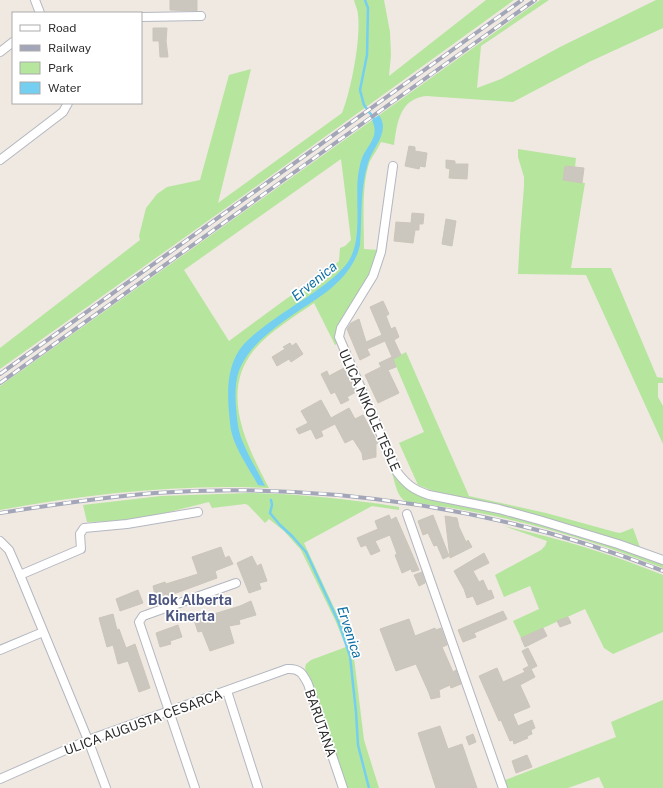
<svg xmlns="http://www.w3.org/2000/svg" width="663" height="788" font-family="'Public Sans',sans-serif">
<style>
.green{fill:#b6e59e;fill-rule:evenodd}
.water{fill:#75cff0}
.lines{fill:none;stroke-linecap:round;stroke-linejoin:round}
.stream{stroke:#75cff0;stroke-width:2.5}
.building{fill:#cbc7bf;stroke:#cbc5ba}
.street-casing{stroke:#b4b7c1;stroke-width:10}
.street{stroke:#fff;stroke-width:8}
.rail-casing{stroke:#a3a6b8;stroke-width:4}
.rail{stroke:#fff;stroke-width:2.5;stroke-dasharray:8;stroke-linecap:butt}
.labels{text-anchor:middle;stroke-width:3.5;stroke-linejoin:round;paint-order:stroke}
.street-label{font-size:13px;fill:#2e2e2e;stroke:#fff}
.water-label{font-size:14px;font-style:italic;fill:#0d6fa3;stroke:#fff}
.neighbourhood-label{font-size:14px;font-weight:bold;fill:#4d5680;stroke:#fff}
</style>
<rect width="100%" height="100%" fill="#efe9e1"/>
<!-- green -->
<g class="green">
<path d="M354,0h30l6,32 1,23 -2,21 97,-76h28l-274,198 -240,171v-21l140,-108 -1,-4 7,-28 11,-14 10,-7 33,-7 29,-105 22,-6 -33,134 124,-90c9,-22 19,-74 16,-98 0,-5 -3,-10 -4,-15z"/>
<path d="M540,0h9l-68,46 -4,42 24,-9 59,-32 96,-47h7v28l-74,34 -76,40 -87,-6c-26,3 -29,26 -32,49l-13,-3c-3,7 -8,13 -11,19 -9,23 -6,63 -6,88l15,1 -7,22 -34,71 -3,2 -21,-42c-20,14 -44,28 -60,47 -35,43 -7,96 15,138 -91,-4 -180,6 -269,22v-124zM341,159l10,81 -6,6 -5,2 -1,13 -12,11 -41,27 -57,42 -45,-71z"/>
<path d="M518,149l58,9 -1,9 -10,-1 -2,14 22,3 -14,85h40l46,109 6,1v5h-5v14l5,9v38l-77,-169 -68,-1 2,-38 4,-50v-9l-6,-20z"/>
<path d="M406,352l63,144 77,17 69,19 5,1 13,-5 8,22 -186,-54 -17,-3 -20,-8 -19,-42 25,-11 -31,-73z"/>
<path d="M395,472l12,16 150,39 106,36v5c-80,-32 -170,-57 -256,-66 -10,-4 -12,-20 -15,-29z"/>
<path d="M249,493c50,1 100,6 150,14v3l-27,-4 -68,37 53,114 -3,1 10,82 15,48h-32l-42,-120 1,-4 5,-4 35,-13 -10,-25 -35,-72 -17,-19 -15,-12 -4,4 -17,-18 -3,-1 -33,4 -3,-6 -68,17 -16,2 -38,1 -4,-17 78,-9z"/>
<path d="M504,526c54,12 108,28 159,49v57l-50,22 -9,-6 -19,-39 -64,29 -8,-17 26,-12 -9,-23 -26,11 -9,-22 46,-25 4,-4 2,-5z"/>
<path d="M663,700v88h-59l-5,-11 -31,11h-62l-3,-7 113,-44 -5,-15z"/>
</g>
<!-- water -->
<path class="water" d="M379,115c12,17 -7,33 -11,48 -8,25 -6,56 -8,82 -5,24 -26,43 -45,55 -25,17 -61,38 -74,66 -6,12 -6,28 -5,42 1,10 2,23 6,32 6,16 16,31 23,46l-7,-1c-8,-15 -22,-35 -26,-51 -2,-6 -2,-14 -3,-21 -2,-23 -2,-50 15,-69 11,-12 33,-27 48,-37 17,-11 44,-28 56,-45 15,-22 7,-60 10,-86 1,-6 2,-13 4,-18 6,-14 18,-21 10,-38z"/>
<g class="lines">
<!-- stream -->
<g class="stream">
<path d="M365,0l3,8 -1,47 -7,35 4,15 11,15"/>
<path d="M271,500l1,5 -2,8 10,12 12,11 14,16 33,71 11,33 6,56 2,33 11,43"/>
</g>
</g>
<!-- building -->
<g class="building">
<path d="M170,0h27v11l-27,-1z"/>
<path d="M153,28h14l-1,13 2,16h-8l-1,-16h-6z"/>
<path d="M409,146l6,1v4l12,2 -2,14 -5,-1 -1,3 -14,-3z"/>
<path d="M446,160l9,1v3h13l-1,15 -18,-1 1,-9 -4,-1z"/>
<path d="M565,166l19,2 -2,15 -19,-3z"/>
<path d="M412,213l12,1 -1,10h-4v6h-4l-2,13 -19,-2 2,-19 15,1z"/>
<path d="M446,219l10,2 -4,25 -10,-2z"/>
<path d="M383,301l6,13 -3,2 5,13 4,-2 4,10 -5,3 7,15 -8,4 3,8 -8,3 11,23 -21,10 -13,-28 16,-8 -2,-4 13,-6 -7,-16 -18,8 3,6 -10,5 -13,-31 4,-6 8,-4 7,23 16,-7 -12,-28z"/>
<path d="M290,343l2,3 4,-3 7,11 -12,8 -2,-3 -12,7 -5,-9 13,-8 -2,-2z"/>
<path d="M344,368l12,24 -9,5 2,3 -8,4 -6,-12 -4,2 -10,-20 6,-3 2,5z"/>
<path d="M321,400l10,18 18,-10 6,11 8,-4 15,28 -2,1v13l-13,3 -1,-7 -9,-14 -8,4 -10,-19 -14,7 2,5 -7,3 -5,-10 -12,5 -3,-5 12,-6 -7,-12z"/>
<path d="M389,515l2,5 5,-3 23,53 -7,2 -1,-3 -9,4 -7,-18 2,-1 -7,-19 -15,6 5,10 -9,4 -5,-10 -5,2 -4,-9 21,-9 -3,-8z"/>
<path d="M433,515l16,41 -6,3 -6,-14 -3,1 -6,-13 -5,2 -5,-14z"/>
<path d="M445,516l12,2 2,9 7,15 2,-2 4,7 -22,11z"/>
<path d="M221,547l4,11 4,-2 4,8 -18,7 2,7 -38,14 -23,7 -3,-13 12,-4 1,2 32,-10 -6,-17z"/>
<path d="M484,553l5,10 -16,8 6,11 4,-2 5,11 3,-1 3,8 -17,7 -4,-9 -6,2 -3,-9 -10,-18z"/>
<path d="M252,556l5,10 4,-2 6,17 -8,2 2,6 -12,4 -12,-30z"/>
<path d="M422,572l3,11 -6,3 -5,-11z"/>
<path d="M138,590l5,13 -23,8 -4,-12z"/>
<path d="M251,601l5,14 -17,5 1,4 -11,2 5,17 -24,8 -8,-20 -4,1 -4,-12 46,-14z"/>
<path d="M503,611l4,8 -33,14 2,4 -13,5 -5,-12z"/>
<path d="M113,614l4,16 2,-1 7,19 9,-4 15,44 -11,4 -11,-31 -10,3 -5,-19 -6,2 -8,-29z"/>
<path d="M568,617l3,6 -11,4 -3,-6z"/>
<path d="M409,619l6,17 20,-8 1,2 5,-2 6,17 -5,2 11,25 3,-2 5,14 -10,4 -1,-3 -11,5 1,7 -9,2 -2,-6 -13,-29 -20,7 -16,-42z"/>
<path d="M178,625l4,12 -12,4 1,3 -11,3 -4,-14z"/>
<path d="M543,628l4,8 -22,11 -4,-9z"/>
<path d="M528,648l9,18 -6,3 4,8 -15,8 10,22 -17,7 5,12 14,-6 3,8 -4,2 1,4 -5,2 1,2 -14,6 -1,-4 -3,1 -9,-21 -2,1 -20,-45 18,-8 6,14 22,-10 -2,-3 6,-3 -7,-15z"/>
<path d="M440,726l8,23 14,-5 15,44h-41l-18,-55z"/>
<path d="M473,734l3,8 -7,3 -3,-8z"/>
<path d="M527,755l5,12 -16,6 -4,-12z"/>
</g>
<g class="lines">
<defs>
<g id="street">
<path d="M35,0l5,13"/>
<path d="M141,17l60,-1"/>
<path d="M0,52l13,-10"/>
<path d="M0,160l63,-48 5,-9"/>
<path d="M393,166l-12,86 -8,24 -32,52 -2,9 58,135c10,13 17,18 32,23l70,14 40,11 79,24 45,16"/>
<path d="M407,514l96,274"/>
<path d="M0,541l9,9 11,25 68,165 18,48"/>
<path d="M20,575l61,-26 -1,-15 4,-6 43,-4 71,-12"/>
<path d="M0,650l43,-18"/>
<path d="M227,691l31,97"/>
<path d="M0,779l88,-39 199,-71c13,-1 16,5 21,15l35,104"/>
<path d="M195,788l-56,-166 4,-6 93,-33"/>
</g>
</defs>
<!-- street casing -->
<use href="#street" class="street-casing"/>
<!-- street -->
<use href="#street" class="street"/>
<defs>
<g id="rail">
<path d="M0,374l522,-374"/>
<path d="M0,383l535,-383"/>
<path d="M0,513c51,-8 103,-16 155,-20 169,-12 351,16 508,78"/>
</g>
</defs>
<!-- rail casing -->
<use href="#rail" class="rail-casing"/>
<!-- rail -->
<use href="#rail" class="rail"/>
</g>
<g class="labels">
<!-- street labels -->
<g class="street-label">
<text transform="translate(370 410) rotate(66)" y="5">ULICA NIKOLE TESLE</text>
<text transform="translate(143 722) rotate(-20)" y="5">ULICA AUGUSTA CESARCA</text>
<text transform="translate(321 723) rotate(71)" y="5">BARUTANA</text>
</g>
<!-- water labels -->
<g class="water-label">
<text transform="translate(314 281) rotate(-39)" y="5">Ervenica</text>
<text transform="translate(350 632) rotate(72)" y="5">Ervenica</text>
</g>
<!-- neighbourhood labels -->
<g class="neighbourhood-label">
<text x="190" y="605">Blok Alberta<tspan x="190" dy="16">Kinerta</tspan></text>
</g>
</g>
<!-- legend -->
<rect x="12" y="12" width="130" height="92" fill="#ffffff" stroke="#ababab"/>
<rect x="20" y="25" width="20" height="6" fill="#ffffff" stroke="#ababab"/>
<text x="48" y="32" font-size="12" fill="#2e2e2e">Road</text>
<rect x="20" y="45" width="20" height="6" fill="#a3a6b8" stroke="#ababab"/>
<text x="48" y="52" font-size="12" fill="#2e2e2e">Railway</text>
<rect x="20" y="62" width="20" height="12" fill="#b6e59e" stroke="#ababab"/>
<text x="48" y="72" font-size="12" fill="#2e2e2e">Park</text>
<rect x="20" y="82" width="20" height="12" fill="#75cff0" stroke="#ababab"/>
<text x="48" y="92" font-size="12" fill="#2e2e2e">Water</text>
</svg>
